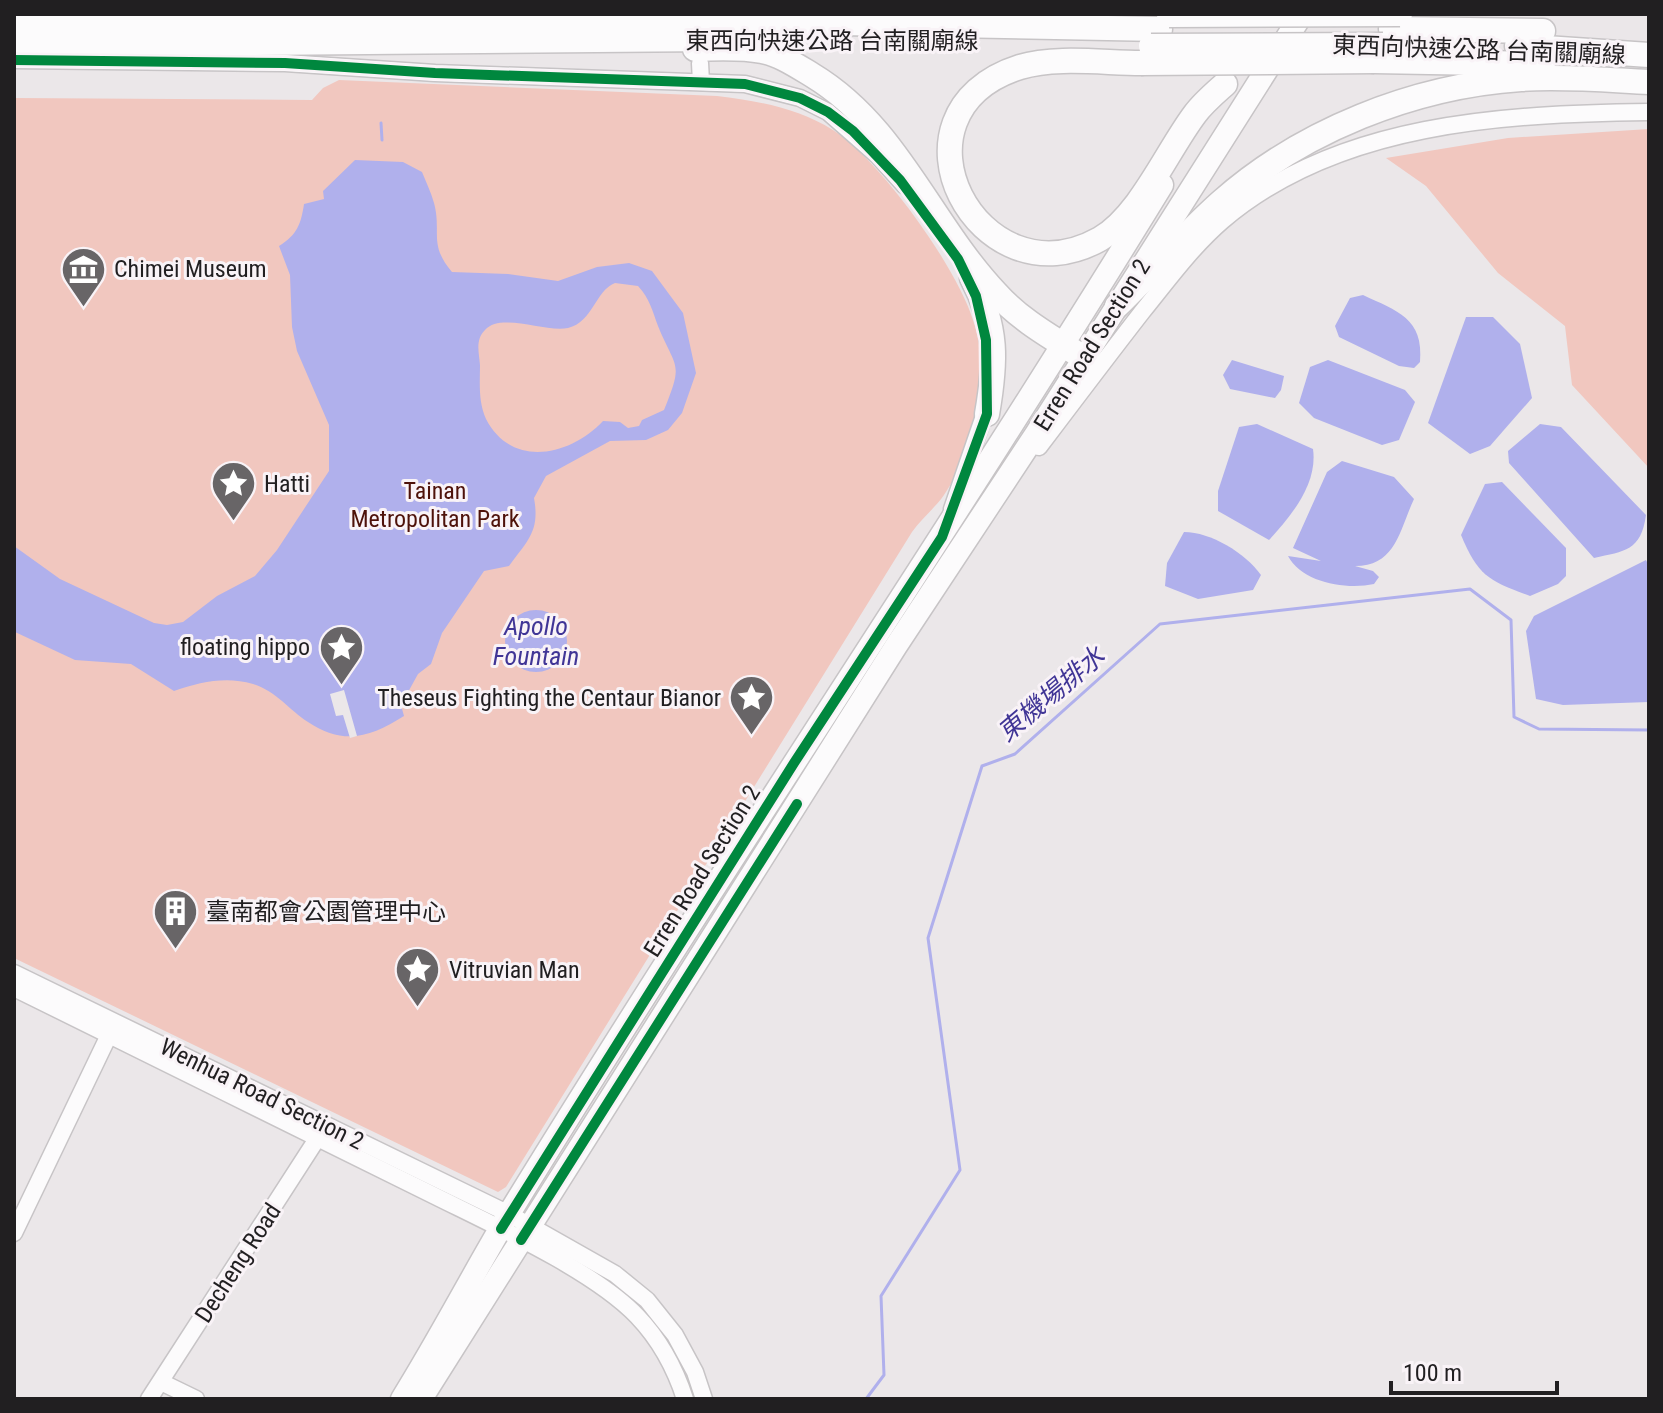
<svg xmlns="http://www.w3.org/2000/svg" width="1663" height="1413" font-family="'Roboto Condensed','Noto Sans TC',sans-serif">
<style>
.green{fill:#f1c7bf}
.water{fill:#b0b0ec;fill-rule:evenodd}
.pier{fill:#ebe7e9}
.lines{fill:none;stroke-linecap:round;stroke-linejoin:round}
.stream{stroke:#b0b0ec;stroke-width:3}
.minor-casing{stroke:#c7c4c6;stroke-width:19}
.major-casing{stroke:#c7c4c6;stroke-width:25}
.highway-casing{stroke:#c7c4c6;stroke-width:27}
.minor{stroke:#fcfbfc;stroke-width:16}
.major{stroke:#fcfbfc;stroke-width:22}
.highway{stroke:#fcfbfc;stroke-width:24}
.highway-bridge-casing{stroke:#c7c4c6;stroke-width:27;stroke-linecap:butt}
.highway-bridge{stroke:#fcfbfc;stroke-width:24}
.cycleway-casing{stroke:#f9f3f7;stroke-width:15}
.cycleway{stroke:#00873e;stroke-width:10}
.labels{text-anchor:middle;stroke-width:6;stroke-linejoin:round;paint-order:stroke}
.street-label{font-size:24px;fill:#211f21;stroke:#f9f3f7}
.poi-label{font-size:24px;fill:#211f21;stroke:#f9f3f7;text-anchor:start}
.park-label{font-size:24px;fill:#4e120a;stroke:#f9f3f7}
.water-label{font-size:26px;font-style:italic;fill:#403596;stroke:#f9f3f7}
</style>
<rect width="100%" height="100%" fill="#ebe7e9"/>
<!-- green -->
<g class="green">
<path d="M339,80l378,16c41,5 81,12 116,34 47,30 123,136 140,190 9,26 11,56 6,84 -5,30 -18,66 -35,91 -9,13 -22,23 -32,37l-406,655 -8,5 -484,-234v-860l298,2 11,-12z"/>
<path d="M1649,129v339l-77,-83 -7,-59 -67,-53 -72,-87 -40,-28 122,-20z"/>
</g>
<!-- water -->
<g class="water">
<path d="M355,160l48,2 19,10c4,10 9,20 12,31 8,29 -6,41 18,69l56,2 50,7 39,-14 32,-4 23,8 31,42 13,60 -14,40 -14,17 -22,10 -36,1 -64,35 -12,22c6,33 -6,42 -25,68l-25,5 -42,62 -11,31 -13,10 -17,31 3,11c-33,21 -60,30 -96,6 -19,-12 -32,-31 -55,-38 -27,-8 -53,-2 -79,7l-43,-27 -56,-4 -60,-28 -1,-86 46,33 94,44 13,2 16,-3 34,-26 38,-20 22,-26 52,-79v-46l-32,-74 -5,-24 -2,-52 -11,-29c18,-11 22,-22 25,-42l20,-5 -1,-8zM615,283l23,3c12,13 14,24 20,40 18,44 26,35 6,84l-22,10 -3,6 -11,2 -8,-6 -17,-1c-33,35 -91,48 -117,-2 -8,-18 -6,-36 -6,-54 -1,-13 -5,-25 5,-35 16,-18 61,3 83,-2 25,-6 27,-37 47,-45z"/>
<path d="M1363,295c34,16 61,23 57,67l-6,6 -15,-2 -60,-29 -4,-11 15,-28z"/>
<path d="M1466,317h27l27,27 12,54 -42,48 -20,8 -42,-31z"/>
<path d="M1232,360l52,16 -3,14 -6,8 -45,-9 -7,-14z"/>
<path d="M1328,360l77,30 10,12 -16,38 -17,5 -68,-27 -15,-15 11,-36z"/>
<path d="M1257,424l56,25c5,35 -22,67 -44,91l-51,-29v-20l21,-64z"/>
<path d="M1540,424l21,3 85,88c-5,36 -21,36 -52,43l-85,-95 -1,-12z"/>
<path d="M1342,461l52,16 20,22c-15,32 -18,67 -59,67l18,5 6,6 -5,7c-27,6 -72,-1 -86,-28l33,5 -28,-13 34,-76z"/>
<path d="M1502,482l64,66v28l-8,8 -28,12c-41,-15 -52,-20 -69,-61l24,-51z"/>
<path d="M1184,532c27,0 61,21 77,43l-8,15 -55,9 -33,-13 2,-23z"/>
<path d="M1646,560l3,6v136l-86,3 -27,-6 -10,-68 8,-15z"/>
<circle cx="536" cy="641" r="31"/>
</g>
<!-- pier -->
<path class="pier" d="M344,690l13,46 -7,2 -7,-23 -7,1 -6,-22z"/>
<g class="lines">
<!-- stream -->
<g class="stream">
<path d="M381,123l1,17"/>
<path d="M866,1399l18,-24 -3,-79 79,-126 -32,-232 54,-172 33,-12 145,-130 310,-35 41,31 3,97 25,12 110,1"/>
</g>
<defs>
<g id="minor">
<path d="M14,60l271,3 150,10 310,11 55,14 28,14 49,43 28,31"/>
<path d="M700,63l1,19"/>
<path d="M1039,447c34,-45 68,-90 103,-135 26,-32 49,-64 80,-91 116,-99 282,-107 427,-109"/>
<path d="M952,509l35,-102"/>
<path d="M14,973l495,241 106,60 32,26 28,35 20,37 9,27"/>
<path d="M14,988c139,70 280,137 419,207 58,29 160,75 204,121 22,23 38,52 48,83"/>
<path d="M14,1233l95,-198"/>
<path d="M161,1382l35,17"/>
<path d="M149,1399l175,-271"/>
</g>
<g id="major">
<path d="M402,1399c38,-61 71,-125 108,-187 212,-346 440,-681 652,-1027"/>
<path d="M421,1399l475,-753 140,-212 266,-420"/>
</g>
<g id="highway">
<path d="M14,27l771,-5 375,7"/>
<path d="M1391,29l152,2"/>
<path d="M14,45l699,-6"/>
<path d="M1517,46l132,9"/>
<path d="M695,49c22,-1 46,-2 67,2 17,3 35,15 50,24 86,52 117,147 184,218 25,28 57,45 88,65"/>
<path d="M1374,61l169,3"/>
<path d="M1141,63c-37,0 -85,-7 -121,4 -144,46 -41,240 80,172 40,-23 67,-88 95,-125 8,-11 20,-21 30,-30"/>
<path d="M972,278c26,49 24,84 15,136"/>
<path d="M1117,306c35,-34 68,-72 104,-104 80,-71 193,-116 300,-123 42,-3 86,1 128,3"/>
</g>
</defs>
<!-- minor casing -->
<use href="#minor" class="minor-casing"/>
<!-- major casing -->
<use href="#major" class="major-casing"/>
<!-- highway casing -->
<use href="#highway" class="highway-casing"/>
<!-- minor -->
<use href="#minor" class="minor"/>
<!-- major -->
<use href="#major" class="major"/>
<!-- highway -->
<use href="#highway" class="highway"/>
<defs>
<g id="highway-bridge">
<path d="M1169,15l231,-1"/>
<path d="M1151,46l232,-1"/>
<path d="M1141,63l233,-2"/>
</g>
</defs>
<!-- highway-bridge casing -->
<use href="#highway-bridge" class="highway-bridge-casing"/>
<!-- highway-bridge -->
<use href="#highway-bridge" class="highway-bridge"/>
<defs>
<g id="cycleway">
<path d="M14,60l271,3 150,10 310,11 55,14 28,14 25,19 47,49 58,79 18,37 10,44 1,74 -45,123 -148,226 -293,466"/>
<path d="M521,1240l276,-436"/>
</g>
</defs>
<!-- cycleway casing -->
<use href="#cycleway" class="cycleway-casing"/>
<!-- cycleway -->
<use href="#cycleway" class="cycleway"/>
</g>
<!-- icons -->
<defs>
<symbol id="museum-pin" viewBox="-11 -11 22 30"><path d="M0 17L-7.5 6A9.5 9.5 0 1 1 7.5 6Z" fill="#686567" stroke="#f9f3f7"/><path d="M0-6L6-3V-2H-6V-3ZM-5-1h2V3h-2ZM-1-1h2V3h-2ZM3-1h2V3H3ZM-6 4H6V6H-6Z" fill="#fff"/></symbol>
<symbol id="sight-pin" viewBox="-11 -11 22 30"><path d="M0 17L-7.5 6A9.5 9.5 0 1 1 7.5 6Z" fill="#686567" stroke="#f9f3f7"/><path d="M0-6L1.8-2.2L6-1.7L2.9 1.2L3.7 5.4L0 3.3L-3.7 5.4L-2.9 1.2L-6-1.7L-1.8-2.2Z" fill="#fff"/></symbol>
<symbol id="building-pin" viewBox="-11 -11 22 30"><path d="M0 17L-7.5 6A9.5 9.5 0 1 1 7.5 6Z" fill="#686567" stroke="#f9f3f7"/><path d="M-4-6H4V6H1V3H-1V6H-4ZM-2.5-4.3h1.7v1.8h-1.7ZM.8-4.3h1.7v1.8H.8ZM-2.5-1h1.7V.8h-1.7ZM.8-1h1.7V.8H.8Z" fill="#fff"/></symbol>
</defs>
<g fill-rule="evenodd">
<use href="#museum-pin" x="58" y="244" width="51" height="69"/>
<use href="#sight-pin" x="208" y="458" width="51" height="69"/>
<use href="#sight-pin" x="316" y="622" width="51" height="69"/>
<use href="#sight-pin" x="726" y="672" width="51" height="69"/>
<use href="#building-pin" x="150" y="886" width="51" height="69"/>
<use href="#sight-pin" x="392" y="944" width="51" height="69"/>
</g>
<g class="labels">
<!-- street labels -->
<g class="street-label">
<text x="832" y="49">東西向快速公路 台南關廟線</text>
<text transform="translate(1479 50) rotate(2)" y="8">東西向快速公路 台南關廟線</text>
<text transform="translate(1092 345) rotate(-58)" y="8">Erren Road Section 2</text>
<text transform="translate(702 871) rotate(-58)" y="8">Erren Road Section 2</text>
<text transform="translate(262 1094) rotate(26)" y="8">Wenhua Road Section 2</text>
<text transform="translate(238 1263) rotate(-57)" y="8">Decheng Road</text>
</g>
<!-- poi labels -->
<g class="poi-label">
<text x="114" y="277">Chimei Museum</text>
<text x="264" y="492">Hatti</text>
<text x="310" y="655" text-anchor="end">floating hippo</text>
<text x="721" y="706" text-anchor="end">Theseus Fighting the Centaur Bianor</text>
<text x="206" y="920">臺南都會公園管理中心</text>
<text x="449" y="978">Vitruvian Man</text>
</g>
<!-- park labels -->
<g class="park-label">
<text x="435" y="499">Tainan<tspan x="435" dy="28">Metropolitan Park</tspan></text>
</g>
<!-- water labels -->
<g class="water-label">
<text x="536" y="635">Apollo<tspan x="536" dy="30">Fountain</tspan></text>
<text transform="translate(1051 694) rotate(-40)" y="9">東機場排水</text>
</g>
</g>
<!-- border -->
<rect width="1663" height="1413" fill="none" stroke="#211f21" stroke-width="32"/>
<!-- scale -->
<path d="M1391 1381v12h166v-12" fill="none" stroke="#211f21" stroke-width="4"/>
<text x="1403" y="1381" font-size="24" fill="#211f21" stroke="#f9f3f7" stroke-width="6" paint-order="stroke">100 m</text>
</svg>
